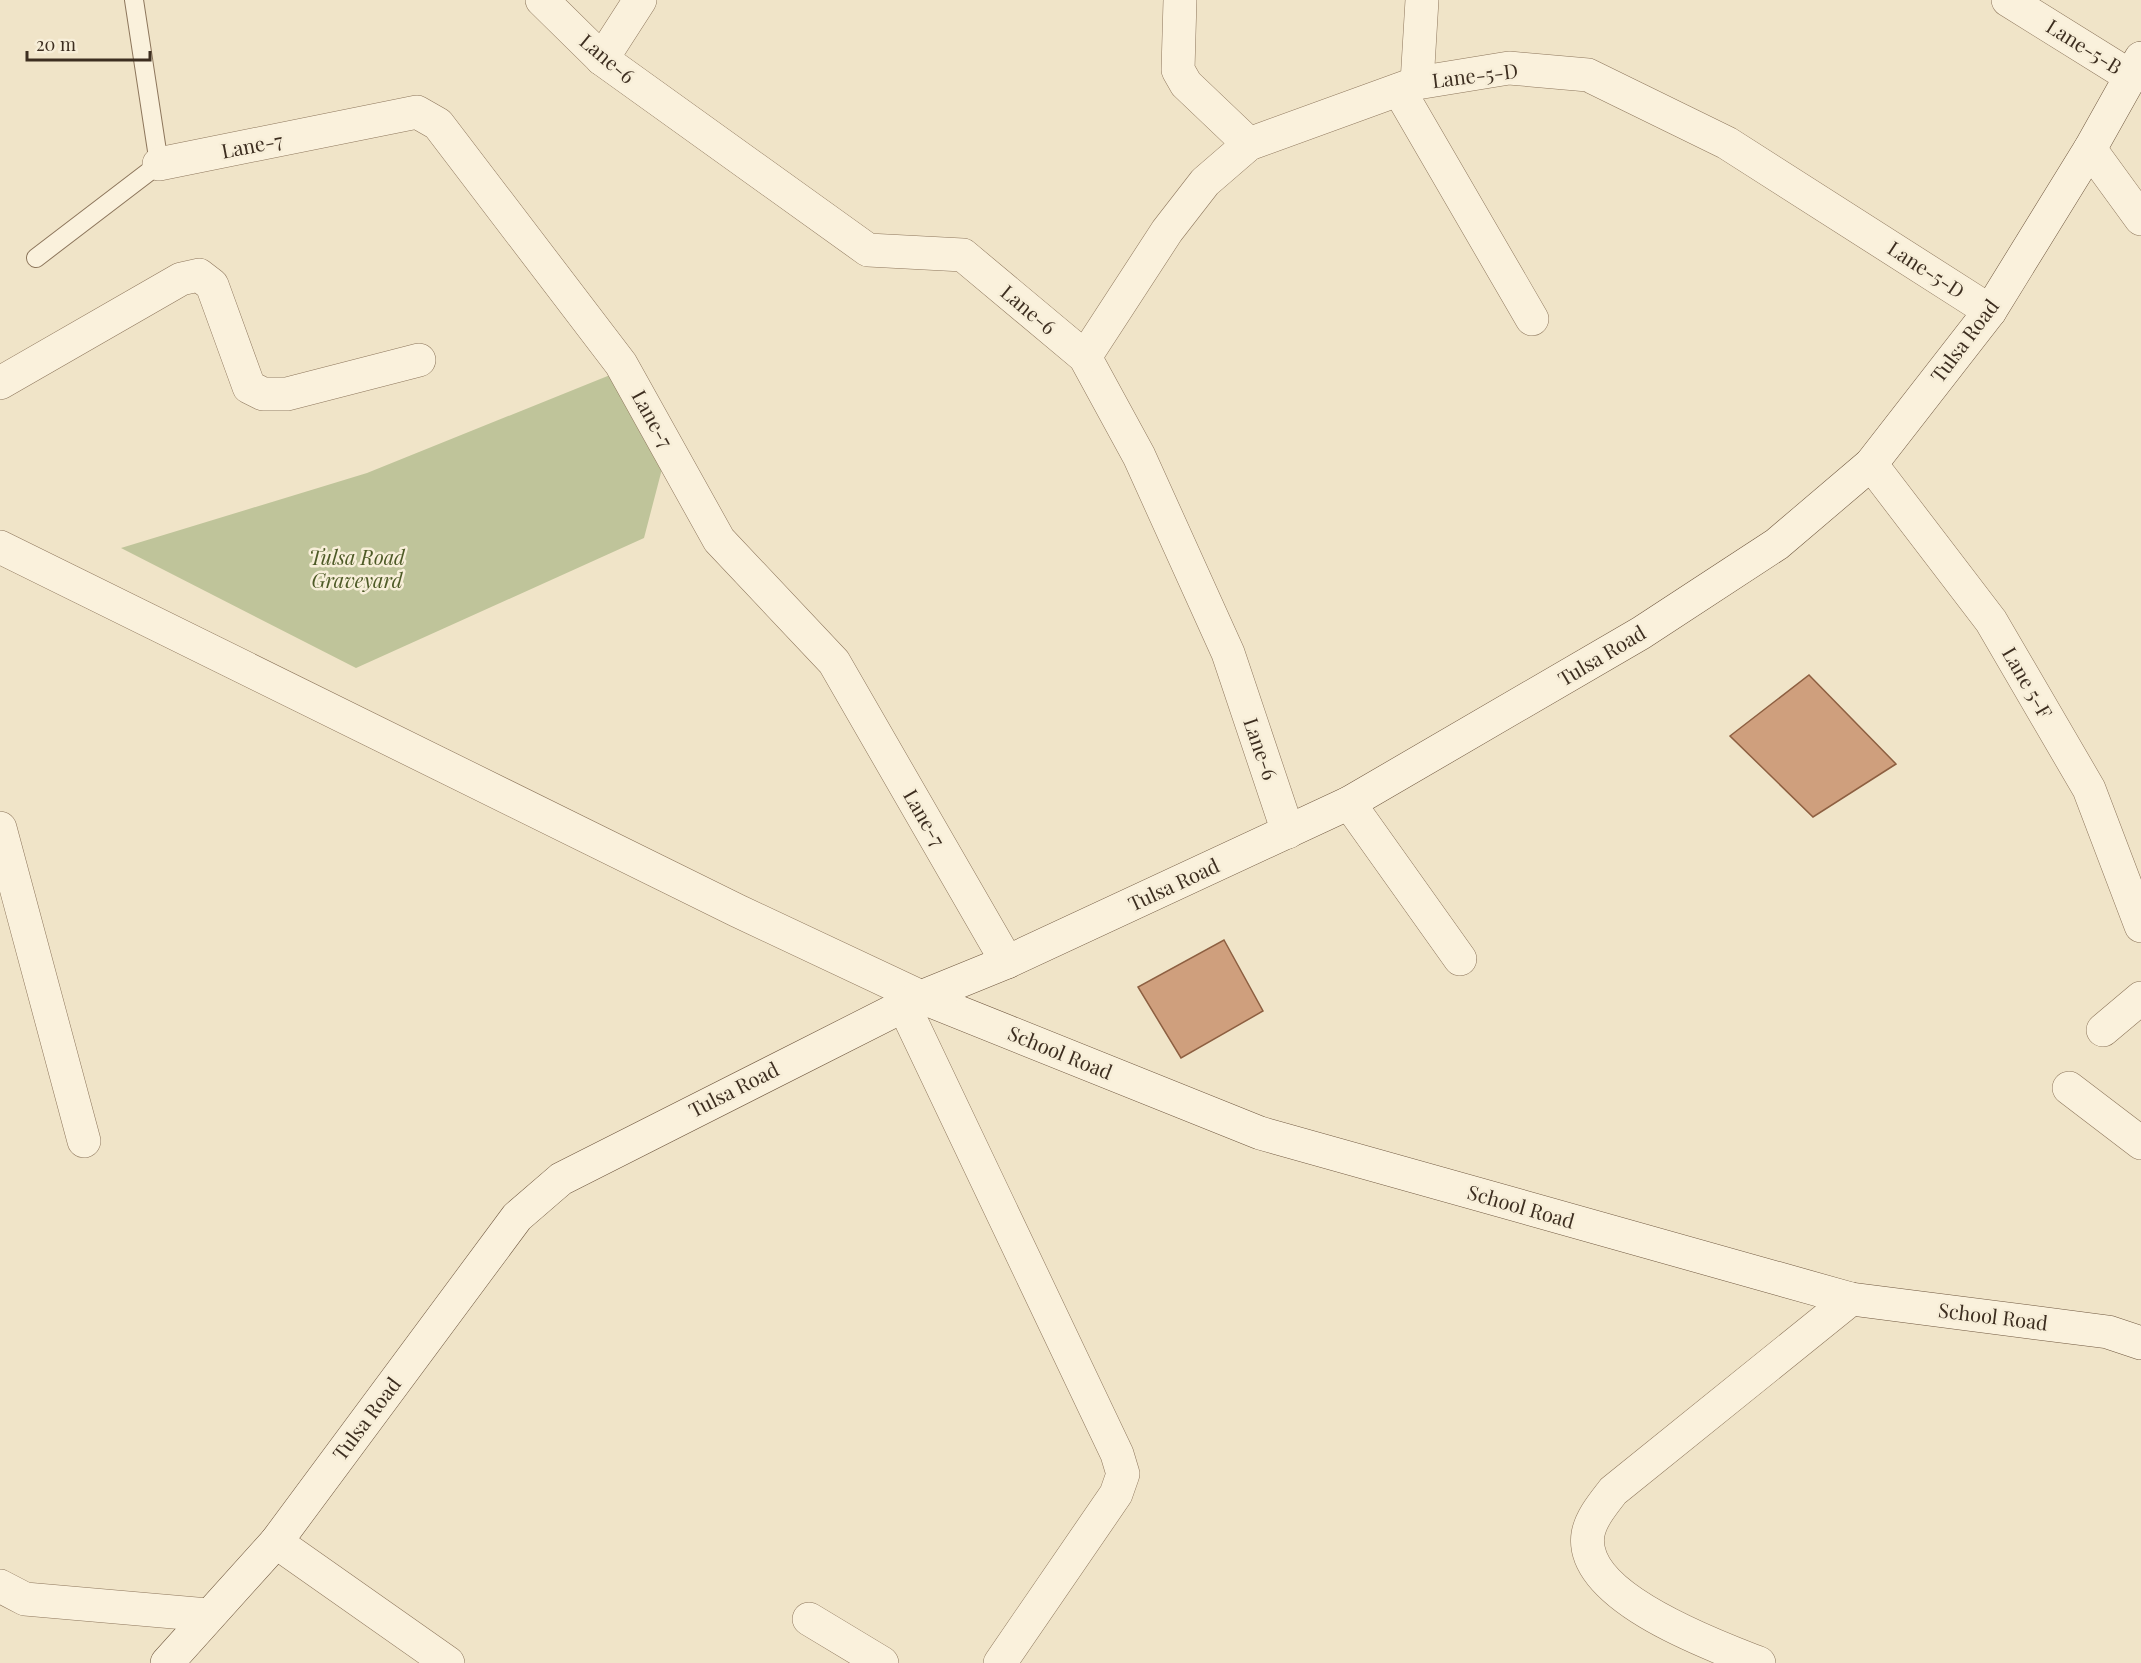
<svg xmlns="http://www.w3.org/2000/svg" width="2141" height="1663" font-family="'Playfair Display',serif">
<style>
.cemetery{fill:#bfc49a}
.building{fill:#cf9f7d;stroke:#8d5f41;stroke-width:1.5}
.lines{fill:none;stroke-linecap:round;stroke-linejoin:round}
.lane-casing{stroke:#8d765c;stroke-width:20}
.street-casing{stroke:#8d765c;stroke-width:34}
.secondary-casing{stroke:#6f573f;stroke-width:34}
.lane{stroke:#faf1dc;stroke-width:18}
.street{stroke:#faf1dc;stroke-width:33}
.secondary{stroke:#faf1dc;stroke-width:33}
.labels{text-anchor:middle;stroke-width:5;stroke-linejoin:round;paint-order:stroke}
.street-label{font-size:20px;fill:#3d2e20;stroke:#f7eed8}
.park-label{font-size:20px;font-style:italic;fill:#4d5a26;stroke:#f7eed8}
</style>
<rect width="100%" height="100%" fill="#f0e4c8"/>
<!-- cemetery -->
<path class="cemetery" d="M625,369l43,77 -24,92 -288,130 -235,-120 246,-75z"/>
<!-- building -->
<g class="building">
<path d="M1809,675l87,89 -83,53 -83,-81z"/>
<path d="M1224,940l39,71 -82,47 -43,-71z"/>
</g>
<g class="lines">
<defs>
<path id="lane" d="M36,258l123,-94 -25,-164"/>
<g id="street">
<path d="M542,0l60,59 266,191 95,5 122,102 54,99 89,197 60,179"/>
<path d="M1180,0l-2,70 8,14 63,60"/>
<path d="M2008,0l122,76"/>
<path d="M602,59l38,-59"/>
<path d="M1417,83l5,-83"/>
<path d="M1399,90l133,229"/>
<path d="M2090,149l51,70"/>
<path d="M159,164l258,-52 21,12 183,240 98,176 115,122 173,300"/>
<path d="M1085,357l82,-126 38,-49 44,-38 168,-61 92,-15 79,7 139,68 263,168"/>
<path d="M0,383l181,-104 18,-4 13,10 37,102 14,7h24l132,-34"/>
<path d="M1871,464l120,157 98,168 52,137"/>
<path d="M0,547l738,364 183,86"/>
<path d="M1349,803l111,156"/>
<path d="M0,828l84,313"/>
<path d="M904,1006l213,448 6,20 -7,20 -116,169"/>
<path d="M2103,1030l38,-32"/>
<path d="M2069,1088l72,55"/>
<path d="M276,1542l172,121"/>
<path d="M0,1586l25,13 183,16"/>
<path d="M809,1619l73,44"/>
<path d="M1759,1663c-44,-17 -181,-66 -171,-129 3,-16 15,-30 25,-43l238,-192"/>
</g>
<g id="secondary">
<path d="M921,997l339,136 591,166 257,33 33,11"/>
<path d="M167,1663l109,-121 241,-325 44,-38 360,-182 86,-35 342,-159 292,-170 136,-89 94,-80 119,-153 100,-162 51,-91"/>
</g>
</defs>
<!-- lane casing -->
<use href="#lane" class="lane-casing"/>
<!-- street casing -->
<use href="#street" class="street-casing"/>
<!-- secondary casing -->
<use href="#secondary" class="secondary-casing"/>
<!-- lane -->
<use href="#lane" class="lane"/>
<!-- street -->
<use href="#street" class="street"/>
<!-- secondary -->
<use href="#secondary" class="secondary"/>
</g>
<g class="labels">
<!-- street labels -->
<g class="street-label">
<text transform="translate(2084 47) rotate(32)" y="7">Lane-5-B</text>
<text transform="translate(607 59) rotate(40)" y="7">Lane-6</text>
<text transform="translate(1475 76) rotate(-7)" y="7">Lane-5-D</text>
<text transform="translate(252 146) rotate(-11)" y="7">Lane-7</text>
<text transform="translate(1926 270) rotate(33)" y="7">Lane-5-D</text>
<text transform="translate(1028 310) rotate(40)" y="7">Lane-6</text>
<text transform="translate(1965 341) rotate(-53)" y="7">Tulsa Road</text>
<text transform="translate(652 419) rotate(61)" y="7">Lane-7</text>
<text transform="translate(1602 656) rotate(-31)" y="7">Tulsa Road</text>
<text transform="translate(2027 683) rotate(60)" y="7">Lane 5-F</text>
<text transform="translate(1260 749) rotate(71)" y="7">Lane-6</text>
<text transform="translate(924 818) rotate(60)" y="7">Lane-7</text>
<text transform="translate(1174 885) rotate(-25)" y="7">Tulsa Road</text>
<text transform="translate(1060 1053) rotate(22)" y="7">School Road</text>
<text transform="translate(734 1090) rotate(-27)" y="7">Tulsa Road</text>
<text transform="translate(1521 1207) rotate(16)" y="7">School Road</text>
<text transform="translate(1993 1317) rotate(7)" y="7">School Road</text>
<text transform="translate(367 1419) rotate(-53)" y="7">Tulsa Road</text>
</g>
<!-- park labels -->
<g class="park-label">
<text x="357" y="565">Tulsa Road<tspan x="357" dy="23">Graveyard</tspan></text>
</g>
</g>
<!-- scale -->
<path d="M27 51v9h123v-9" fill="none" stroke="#3d2e20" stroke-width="3"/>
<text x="36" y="51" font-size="18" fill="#3d2e20" stroke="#f7eed8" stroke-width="4.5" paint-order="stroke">20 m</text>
</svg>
